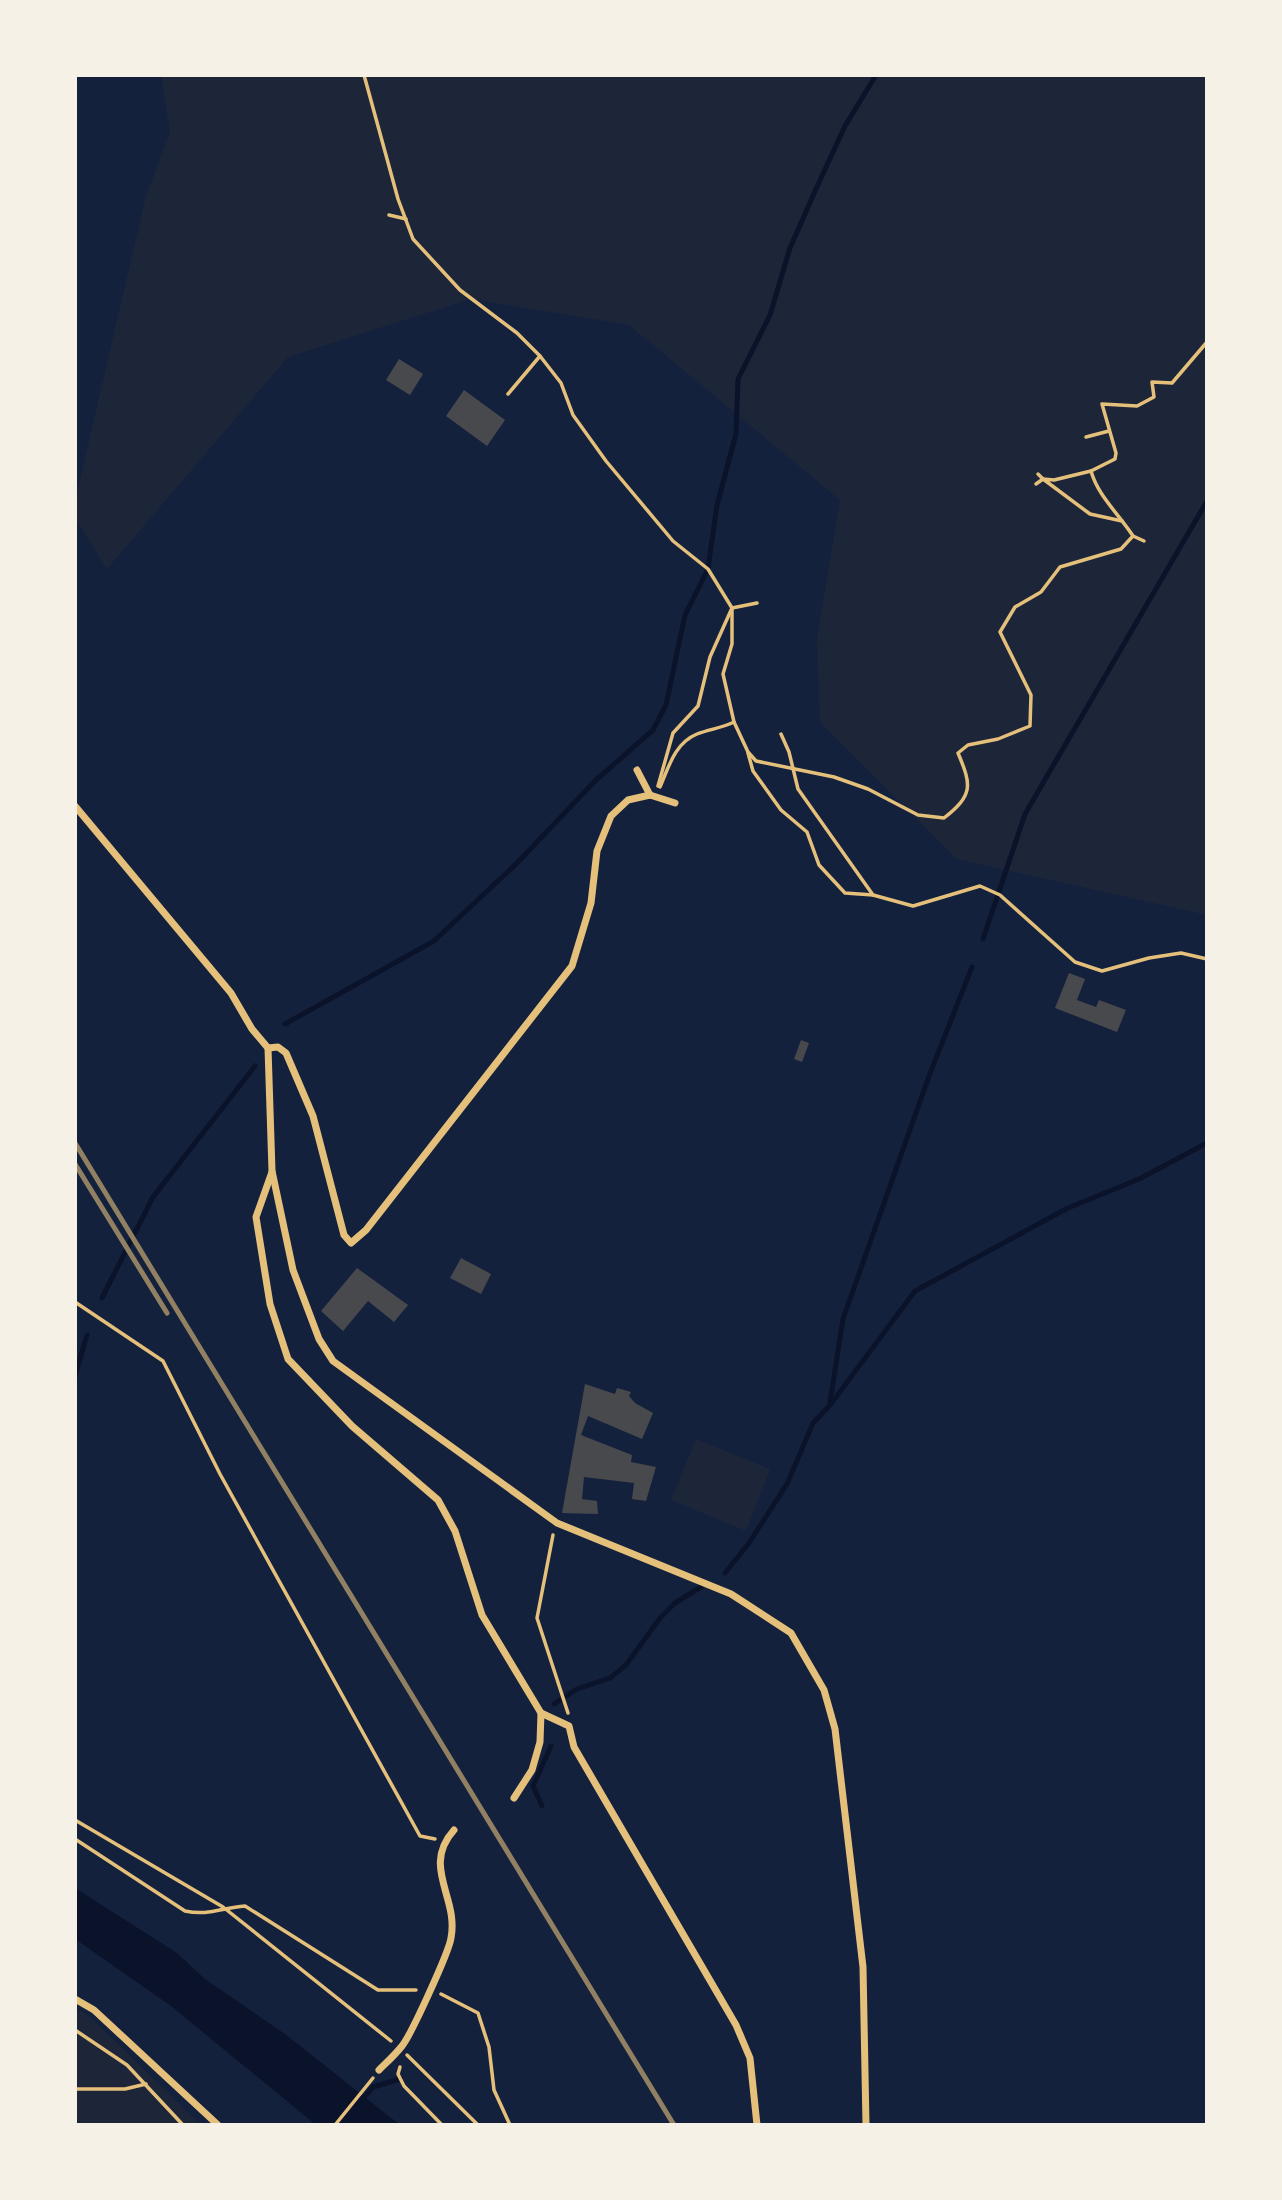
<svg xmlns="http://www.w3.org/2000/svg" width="1282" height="2200" font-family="'PT Serif',serif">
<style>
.green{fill:#1d2539}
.water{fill:#0b132b}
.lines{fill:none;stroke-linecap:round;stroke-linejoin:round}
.stream{stroke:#0b132b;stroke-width:5}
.building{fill:#48494c}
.path{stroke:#e5c07b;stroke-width:3.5}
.minor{stroke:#e5c07b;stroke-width:7}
.rail{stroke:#918062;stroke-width:5}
</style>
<rect width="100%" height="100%" fill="#14213d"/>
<!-- green -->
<g class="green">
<path d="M161,75h1046v840l-250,-56 -137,-137 -3,-84 23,-138 -211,-175 -158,-26 -183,58 -181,212 -32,-51v-17l71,-305 24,-64z"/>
<path d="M696,1439l74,30 -24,62 -75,-31z"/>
<path d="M75,2007l14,9 112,109h-126z"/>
</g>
<!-- water -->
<path class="water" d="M75,1888l102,65 28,26 80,55 115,91h-84l-145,-119 -96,-67z"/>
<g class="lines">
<!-- stream -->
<g class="stream">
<path d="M983,939l42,-125 182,-313"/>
<path d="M285,1024l149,-83 83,-78 78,-82 58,-51 13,-25 19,-90 23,-46 9,-64 19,-71 2,-55 32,-64 20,-67 26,-59 29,-63 31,-51"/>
<path d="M102,1298l51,-101 102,-131"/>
<path d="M75,1376l12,-41"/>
<path d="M830,1402l13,-83 86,-243 43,-109"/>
<path d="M725,1573l24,-30 38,-59 26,-61 17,-18 85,-114 153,-83 71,-29 68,-36"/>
<path d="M554,1704l23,-15 33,-11 16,-13 34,-47 15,-15 26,-16"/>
<path d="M542,1806l-9,-20 18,-40"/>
<path d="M362,2100l11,-13 27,-8"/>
</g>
</g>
<!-- building -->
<g class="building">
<path d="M399,359l24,15 -13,21 -24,-15z"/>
<path d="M464,390l41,30 -18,26 -41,-30z"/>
<path d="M1069,973l16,6 -8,21 19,7 3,-7 27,10 -9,22 -62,-24z"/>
<path d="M801,1040l8,3 -7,19 -8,-3z"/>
<path d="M461,1258l30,16 -10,20 -31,-16z"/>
<path d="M357,1268l51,37 -14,17 -26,-21 -25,30 -22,-20z"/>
<path d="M585,1384l30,10 2,-6 14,4 -2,4 6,7 18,10 -11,26 -54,-23 -7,19 51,20 -1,7 25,5 -10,34 -14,-2 2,-16 -50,-6 -2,22 15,2 1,13 -36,-1z"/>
</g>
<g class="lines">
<!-- path -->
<g class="path">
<path d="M364,75l34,124 15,40 47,51 57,43 23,23 21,27 12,32 33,46 67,80 35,28 24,39v36l-9,30 11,48 14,30 8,9 78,16 34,12 50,26 26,3c29,-23 28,-32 14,-65l10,-8 30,-6 32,-13 1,-31 -31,-63 15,-25 26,-15 19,-25 61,-18 12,-13c-15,-23 -35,-40 -42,-65l24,-12 1,-6 -14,-49 35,2 17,-9 -2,-15 20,1 35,-41"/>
<path d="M389,215l17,4"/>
<path d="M508,394l32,-38"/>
<path d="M1086,437l23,-6"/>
<path d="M1091,471l-37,9 -11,-1 47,35 32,7"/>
<path d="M1036,484l7,-5 -5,-5"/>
<path d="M1133,536l11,5"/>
<path d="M781,734l8,18 9,37 75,106 40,11 67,-20 20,9 75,67 27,9 47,-13 32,-5 26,6"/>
<path d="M748,753l5,18 28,39 26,22 12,33 26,28 28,2"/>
<path d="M658,786l15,-53 25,-27 12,-49 22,-49 25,-5"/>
<path d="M660,787c9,-21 15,-44 37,-53 13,-5 25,-6 37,-12"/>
<path d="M75,1302l88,59 57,113 200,362 15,3"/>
<path d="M553,1535l-16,83 31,95"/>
<path d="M75,1820l148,87 168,134"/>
<path d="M75,1839l110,72c23,5 36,-3 60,-5l133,84h38"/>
<path d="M441,1994l37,19 11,34 5,43 16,35"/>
<path d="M75,2030l52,35 56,60"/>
<path d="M407,2055l71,70"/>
<path d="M400,2067l-2,7 6,12 38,39"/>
<path d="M75,2089h50l21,-5"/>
<path d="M335,2125l38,-47"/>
</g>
<!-- minor -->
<g class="minor">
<path d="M637,770l13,25 25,8"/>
<path d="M75,806l156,187 21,36 16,19 4,123 21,99 26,69 14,22 224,162 174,71 60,39 33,57 11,39 28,238 3,158"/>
<path d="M268,1048l10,-1 8,6 27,63 31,119 7,8 15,-13 206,-264 19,-63 6,-52 14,-35 17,-16 22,-5"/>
<path d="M272,1172l-16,45 14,87 18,55 64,67 86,74 17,31 27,84 59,98 -1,29 -8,28 -18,28"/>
<path d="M541,1713l28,13 5,21 162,278 14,33 7,67"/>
<path d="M75,1999l19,11 124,115"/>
<path d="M379,2070c8,-8 16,-15 23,-24 9,-11 47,-94 49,-108 8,-41 -30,-71 3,-108"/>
</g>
<!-- rail -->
<g class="rail">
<path d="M75,1143l599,982"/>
<path d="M75,1164l92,149"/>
</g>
</g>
<!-- border -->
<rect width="1282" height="2200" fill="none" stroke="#f6f1e7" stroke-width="154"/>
</svg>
